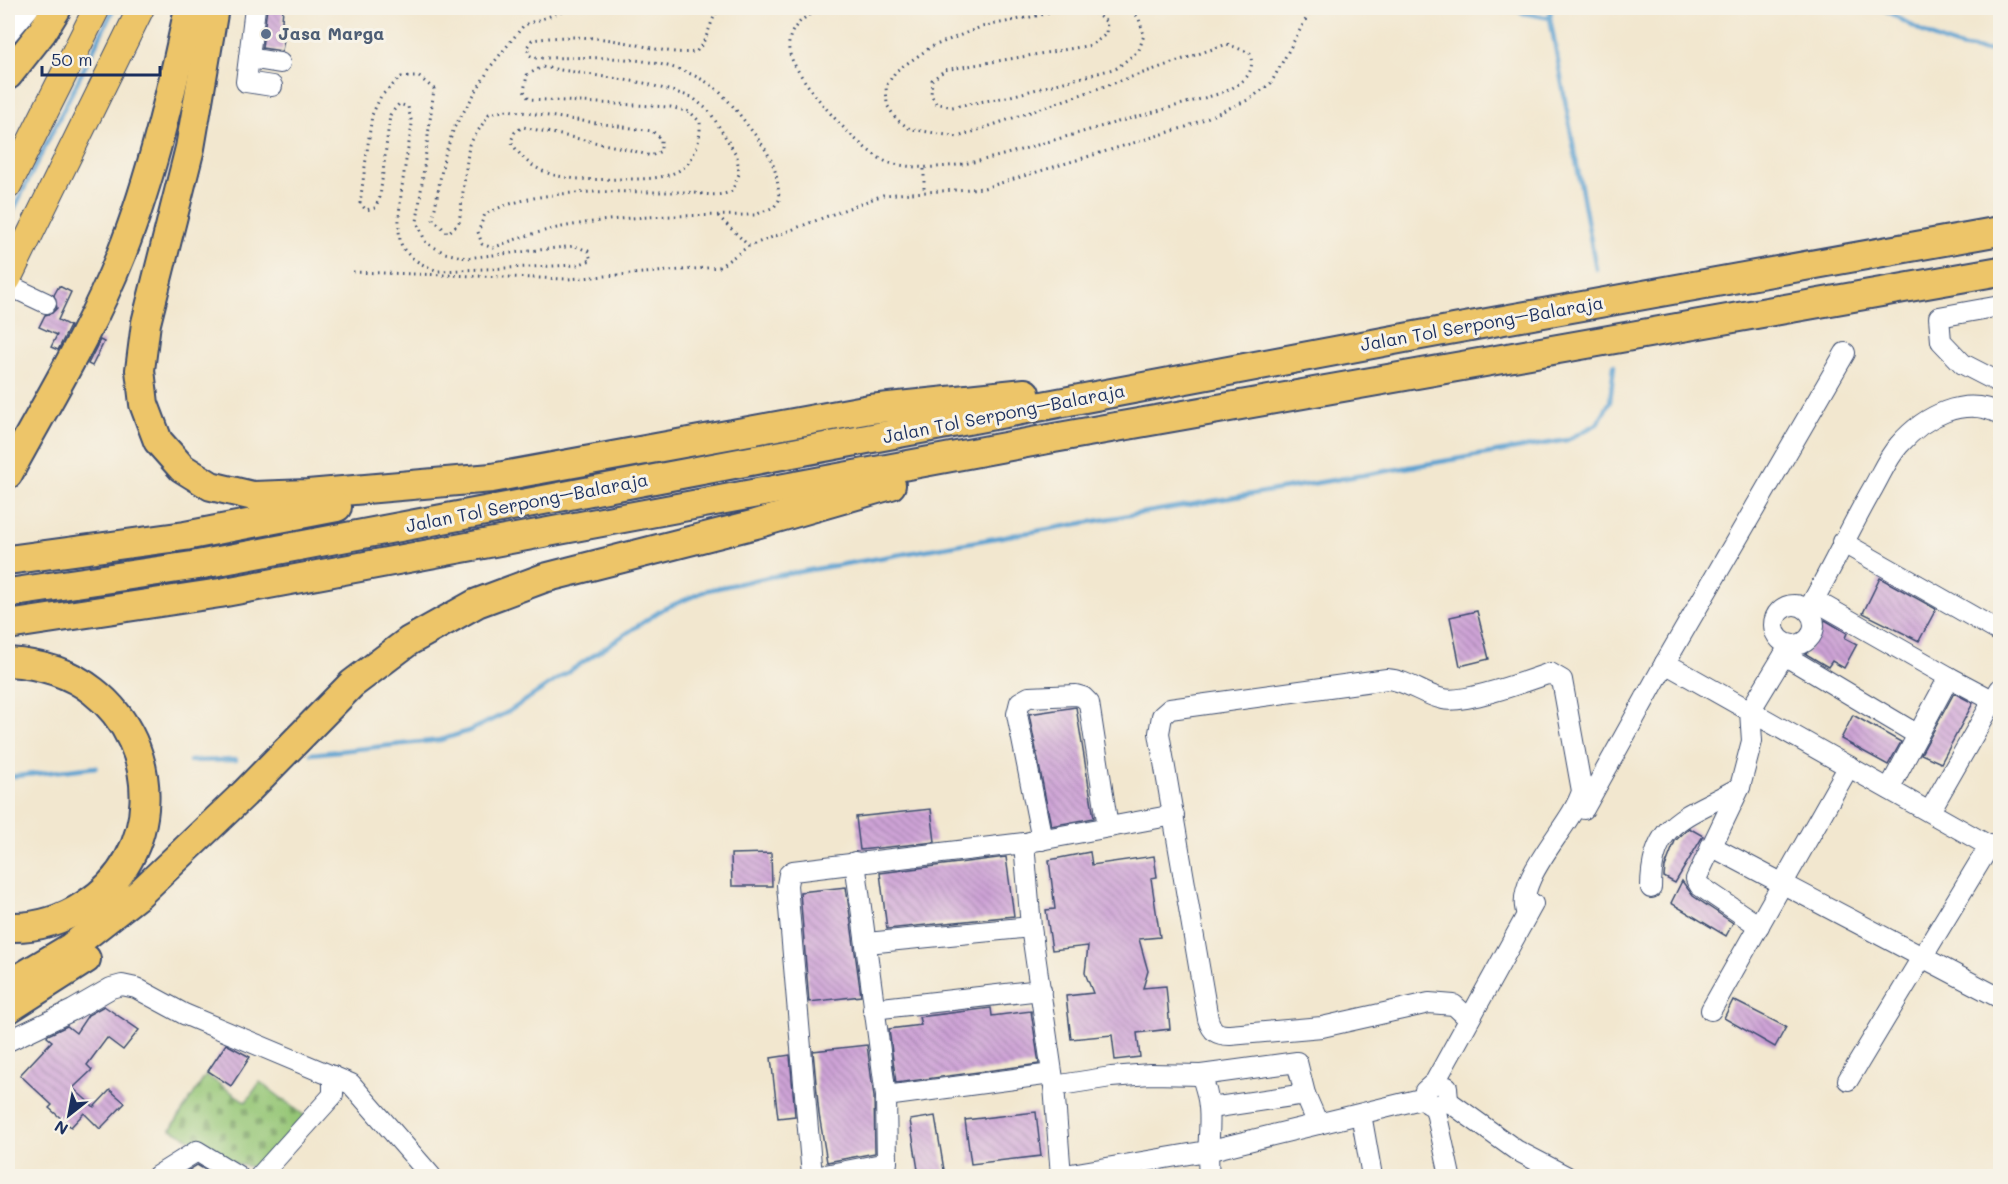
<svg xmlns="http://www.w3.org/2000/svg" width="2008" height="1184" font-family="Mali,sans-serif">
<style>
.cemetery{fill:url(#cemetery-stones);stroke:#587a6a;stroke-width:1.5}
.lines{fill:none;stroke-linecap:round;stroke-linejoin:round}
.stream{stroke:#5aa0d0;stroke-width:4.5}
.building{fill:url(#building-back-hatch)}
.minor-casing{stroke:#3b4b6f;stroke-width:22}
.major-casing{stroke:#3b4b6f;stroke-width:28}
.highway-casing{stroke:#3b4b6f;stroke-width:32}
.path{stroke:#3b4b6f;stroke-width:3;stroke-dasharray:1.5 4.5;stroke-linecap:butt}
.minor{stroke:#fff;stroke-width:20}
.major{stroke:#edc569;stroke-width:26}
.highway{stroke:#edc569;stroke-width:28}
.service-dot{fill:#5c6f8a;stroke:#f7f3e8;stroke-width:2}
.labels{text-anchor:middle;stroke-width:6;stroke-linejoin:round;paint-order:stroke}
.service-label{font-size:18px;font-weight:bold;fill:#4e5e75;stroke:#f7f3e8;text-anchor:start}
.street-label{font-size:18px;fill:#1b2f5e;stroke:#f7f3e8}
</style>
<defs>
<pattern id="cemetery-stones" width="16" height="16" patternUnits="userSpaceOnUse" patternTransform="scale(1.5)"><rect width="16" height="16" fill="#95c676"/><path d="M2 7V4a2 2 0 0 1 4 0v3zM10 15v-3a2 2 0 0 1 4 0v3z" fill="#79a164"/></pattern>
<pattern id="building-back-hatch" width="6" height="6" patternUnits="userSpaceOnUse" patternTransform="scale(1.5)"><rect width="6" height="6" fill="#cea3d6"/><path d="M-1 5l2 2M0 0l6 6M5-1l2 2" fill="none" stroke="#a685b1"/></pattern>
</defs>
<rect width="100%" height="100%" fill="#f7f3e8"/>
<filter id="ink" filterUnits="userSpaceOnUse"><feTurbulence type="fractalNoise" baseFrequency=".0167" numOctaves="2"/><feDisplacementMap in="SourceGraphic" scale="12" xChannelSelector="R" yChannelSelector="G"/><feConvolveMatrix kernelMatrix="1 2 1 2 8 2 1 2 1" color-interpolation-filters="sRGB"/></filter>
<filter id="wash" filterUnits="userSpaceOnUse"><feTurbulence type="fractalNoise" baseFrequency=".008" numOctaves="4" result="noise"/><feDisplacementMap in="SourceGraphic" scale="24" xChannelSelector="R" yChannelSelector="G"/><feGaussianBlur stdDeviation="1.35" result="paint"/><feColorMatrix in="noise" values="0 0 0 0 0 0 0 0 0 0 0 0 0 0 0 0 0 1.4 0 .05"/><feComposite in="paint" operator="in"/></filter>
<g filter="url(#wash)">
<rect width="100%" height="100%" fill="#f2e7cf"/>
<!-- cemetery -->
<path class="cemetery" d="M206,1075l40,27 14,-20 45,34 -47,52 -21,-4 -66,-35z"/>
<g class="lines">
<!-- stream -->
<g class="stream">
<path d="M1516,8l7,5 27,5"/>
<path d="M1551,8l-1,10 46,251"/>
<path d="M1882,8c37,22 73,48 118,41"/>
<path d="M8,221l106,-213"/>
<path d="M311,754l129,-14 29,-9 39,-19 155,-103 45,-19 61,-13 798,-137 30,-16 13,-22 4,-37"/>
<path d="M190,761l46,-1"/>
<path d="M8,777l88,-10"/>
</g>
</g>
<g id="blocks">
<!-- building -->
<g class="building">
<path d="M267,8h16l-1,13 4,6 -4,24 -20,-3z"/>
<path d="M59,286l12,6 -13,28 12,6 -12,24 -7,-3 6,-12 -18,-8 6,-12 7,-2 5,-5 -3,-13z"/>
<path d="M100,340l4,2 -12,24 -4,-2z"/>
<path d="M1880,578l56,31 -17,32 -56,-28z"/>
<path d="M1477,611l12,48 -29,7 -10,-49z"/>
<path d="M1825,620l22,13 -2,5 12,6 -13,24 -12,-7 -4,6 -22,-13z"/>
<path d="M1954,693l19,10 -32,60 -20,-9z"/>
<path d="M1076,707l18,111 -43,8 -22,-112z"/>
<path d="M1853,715l48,27 -13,23 -47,-26z"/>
<path d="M931,809l4,33 -75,8 -4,-33z"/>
<path d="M1689,828l14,8 -28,47 -11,-6 1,-10 10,-26z"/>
<path d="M1090,852l2,13 62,-9 3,21 -6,1 9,59 -21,2 9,32 -5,17 23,-2 4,43 -33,4 3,24 -25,3 -3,-25 -41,4 -5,-43 27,-3 -8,-20 3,-27 -36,4 -6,-40 9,-1 -6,-49z"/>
<path d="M771,853l1,33h-40l-1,-32z"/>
<path d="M1006,857l8,59 -127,13 -7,-56z"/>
<path d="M1682,881l11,15 40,27 -7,13 -55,-33z"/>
<path d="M846,887l15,109 -52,6 -9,-110z"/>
<path d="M1733,1000l53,27 -11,20 -51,-29z"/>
<path d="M104,1006l35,24 -16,20 -16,-12 -20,27 5,5 -19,18 21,19 16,-17 15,13 -25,26 -16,-16 -13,14 -22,-19 3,-3 -32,-30 32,-34 -5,-4 1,-2 19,-9 9,7 12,-18z"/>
<path d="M991,1008l1,8 39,-5 8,53 -143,19 -7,-54 32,-4 -2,-8z"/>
<path d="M226,1044l24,13 -19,29 -23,-15z"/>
<path d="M867,1045l7,52 1,56 -48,9 -8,-48 -6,-63z"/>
<path d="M790,1055l5,61 -17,2 -7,-60z"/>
<path d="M1036,1112l5,44 -70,8 -6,-44z"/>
<path d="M935,1116l10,60h-26l-9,-56z"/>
<path d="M197,1165l12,7 -4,4h-26z"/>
</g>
</g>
</g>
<g filter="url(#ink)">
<use href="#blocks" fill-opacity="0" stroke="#3b4b6f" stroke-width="1.5"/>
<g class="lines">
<defs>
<g id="minor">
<path d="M255,8l-9,74 26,4"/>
<path d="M8,33l21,-25"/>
<path d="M249,58l31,5"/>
<path d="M8,285l38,18"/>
<path d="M2000,306l-61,11 2,24 22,23 37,19"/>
<path d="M1842,542l158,90"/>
<path d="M1814,600l135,77 -60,112"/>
<circle cx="1794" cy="625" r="20"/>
<path d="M1808,610c23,-40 42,-82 65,-122 8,-14 15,-31 26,-43 25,-29 66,-50 101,-31"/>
<path d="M1784,655l134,80"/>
<path d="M1665,663l335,189"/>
<path d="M1949,677l45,24"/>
<path d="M1584,809l81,-146 180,-310"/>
<path d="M1930,811l70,-122"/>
<path d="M1042,840l-25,-126 3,-12 9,-5 47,-2 7,2 6,6 19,124"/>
<path d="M1029,842l145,-27"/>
<path d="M1711,846l289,152"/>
<path d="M855,862l31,234"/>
<path d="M1651,888c0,-69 38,-71 89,-101"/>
<path d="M1759,926l-59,-40 -4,-7 44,-92 12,-46 -2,-30 40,-66"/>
<path d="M867,943l164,-16"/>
<path d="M873,1009l168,-19"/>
<path d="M1711,1010l138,-244"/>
<path d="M1469,1019l-15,-14 -25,-2 -107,24 -92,8c-13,0 -18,-3 -22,-16l-49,-286 3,-17 8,-7 217,-30c20,1 36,16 56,20 21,5 84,-18 107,-26l12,7 20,111c-9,34 -70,89 -55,123"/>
<path d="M8,1041l65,-31 38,-22 11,-3 14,3 48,26 167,70 80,92"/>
<path d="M1201,1075c16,40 4,62 8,101"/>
<path d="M1848,1080l142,-235"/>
<path d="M1435,1082l12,5 1,14 -13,6 -6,-3 -4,-13 10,-9 98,-178"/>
<path d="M1054,1086l57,-9 39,-3 51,1 96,-13 8,32 13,30"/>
<path d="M1448,1101l68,49 50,26"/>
<path d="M1435,1107l15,69"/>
<path d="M1211,1108l94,-14"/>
<path d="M1361,1114l11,62"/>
<path d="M157,1176l40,-25 41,25"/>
<path d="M260,1176l73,-81v-19"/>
<path d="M812,1176l-25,-291 2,-11 4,-3 231,-28 7,84 23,159 7,90"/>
<path d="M820,1176l67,-13 -1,-67 166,-22"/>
<path d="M1059,1176l148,-25 218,-53"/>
</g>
<g id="major">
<path d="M8,186l89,-178"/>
<path d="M8,279l133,-271"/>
</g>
<g id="highway">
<path d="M214,8l-24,140 -44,175 -6,47 4,34 14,37 24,27 29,18 42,10 55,-2 184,-16 378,-69 155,-16"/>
<path d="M8,75l34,-43 15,-24"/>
<path d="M8,474c39,-72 83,-143 113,-219 31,-79 51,-165 68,-247"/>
<path d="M8,560l177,-24 152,-29"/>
<path d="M8,593l184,-27 1223,-230 585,-105"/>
<path d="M8,625l212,-32 828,-154 952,-168"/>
<path d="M8,662c30,2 60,9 85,29 71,55 69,166 -8,214 -24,16 -49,23 -77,22"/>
<path d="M8,985l62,-37 68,-53 106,-101 108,-110 57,-43 68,-38 67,-25 212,-54 135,-39"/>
<path d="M8,1009l78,-50"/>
</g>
</defs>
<!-- minor casing -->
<use href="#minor" class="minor-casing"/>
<!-- major casing -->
<use href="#major" class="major-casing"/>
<!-- highway casing -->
<use href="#highway" class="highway-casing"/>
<!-- path -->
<g class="path">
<path d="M573,8l-49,17 -33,41 -37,62 -10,30 -11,61 15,14 11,-10 10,-78 20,-31 18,-4 145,21 9,8v12l-10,5 -24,-7 -104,-22 -8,5 -4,9c22,42 69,39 110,38 20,0 45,1 62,-11 13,-10 18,-31 17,-46l-10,-10 -20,-5 -141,-8 -5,-8 3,-16 15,-8 102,16 48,14 18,15 27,44 2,18 -7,17c-16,8 -33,1 -50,1 -65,1 -138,-7 -197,22l-7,18 4,12 11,4c82,-35 175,-32 262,-33l19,-8 5,-7c-1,-34 -10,-48 -31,-74 -10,-14 -23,-31 -37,-41 -49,-33 -120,-27 -176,-27l-6,-3 -2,-8 5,-7c27,-4 58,-4 85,1 28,4 51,14 79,11 15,-17 13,-32 24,-44"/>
<path d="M833,8c-21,1 -47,17 -44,42 4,27 75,107 101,113 59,15 125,-13 182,-28 51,-15 102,-28 153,-43 18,-10 31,-17 25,-39l-23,-9 -269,93 -48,-8 -14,-10 -9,-14 -1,-19 10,-15 35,-24 50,-20 89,-18 24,4 13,9 -1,12 -14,11 -147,25 -13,10 -1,15 5,8 16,4 55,-10 110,-29 22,-18 5,-15 -5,-16 -8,-11"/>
<path d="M401,77h18l15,12 -17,133 9,21 19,10 21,5 109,-12 13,5 3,9 -14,5 -139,6c-13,-5 -27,-11 -35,-23 -12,-19 6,-100 9,-124l-4,-17 -9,-3 -9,11 -10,82 -5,11 -9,2 -6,-7 12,-88 9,-19z"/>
<path d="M924,169v22"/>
<path d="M718,216l31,30"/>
<path d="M353,272l215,7 151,-12 30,-21 134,-51 101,-7 202,-61 64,-28 21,-16 41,-75"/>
</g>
<!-- minor -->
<use href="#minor" class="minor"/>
<!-- major -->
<use href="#major" class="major"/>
<!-- highway -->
<use href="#highway" class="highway"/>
</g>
</g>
<!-- markers -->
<circle class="service-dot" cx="266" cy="34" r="6"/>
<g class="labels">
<!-- service labels -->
<g class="service-label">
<text x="278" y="40">Jasa Marga</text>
</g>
<!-- street labels -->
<g class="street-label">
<text transform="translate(1482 324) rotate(-10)" y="6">Jalan Tol Serpong–Balaraja</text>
<text transform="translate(1004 414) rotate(-11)" y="6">Jalan Tol Serpong–Balaraja</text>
<text transform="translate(527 503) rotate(-11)" y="6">Jalan Tol Serpong–Balaraja</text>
</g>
</g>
<!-- margin -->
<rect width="2008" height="1184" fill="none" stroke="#f7f3e8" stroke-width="30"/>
<!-- north arrow -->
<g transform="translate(69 1115) rotate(211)" stroke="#f7f3e8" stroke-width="4.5" paint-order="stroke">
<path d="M0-4.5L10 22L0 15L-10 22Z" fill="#1b2f5e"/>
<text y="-9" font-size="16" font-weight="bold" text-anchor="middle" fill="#1b2f5e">N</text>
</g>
<!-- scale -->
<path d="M42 66v9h118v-9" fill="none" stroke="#1b2f5e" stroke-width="3"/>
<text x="51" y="66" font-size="18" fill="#1b2f5e" stroke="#f7f3e8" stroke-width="4.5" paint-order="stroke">50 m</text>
</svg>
